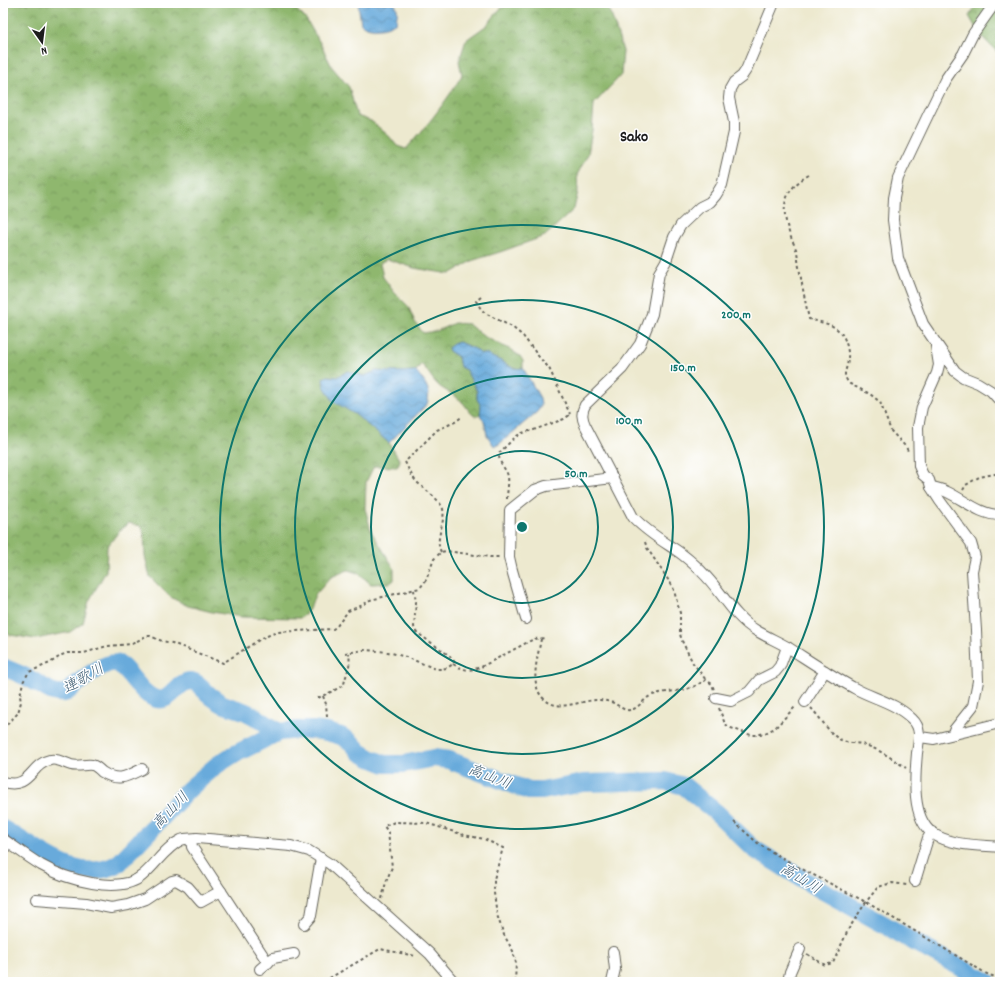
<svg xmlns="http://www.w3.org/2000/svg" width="1003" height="985" font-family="Dekko,'Klee One',sans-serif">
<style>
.forest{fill:url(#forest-crowns);stroke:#566a45}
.water{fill:url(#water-waves);stroke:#42637c}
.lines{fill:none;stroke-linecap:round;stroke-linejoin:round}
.river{stroke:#67aadb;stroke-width:18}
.minor-casing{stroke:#65645b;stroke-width:12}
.path{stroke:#65645b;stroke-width:2;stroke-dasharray:3 3;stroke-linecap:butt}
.minor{stroke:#fff;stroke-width:10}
.ring{fill:none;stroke:#0f766e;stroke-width:2}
.labels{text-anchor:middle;stroke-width:3;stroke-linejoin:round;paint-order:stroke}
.water-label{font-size:15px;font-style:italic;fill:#3e5c72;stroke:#fff}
.quarter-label{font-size:16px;font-weight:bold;fill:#1c1c1c;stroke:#fff}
.centre{fill:#0f766e;stroke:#fff;stroke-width:2}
.ring-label{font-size:12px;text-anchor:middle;font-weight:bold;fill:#0f766e;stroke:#fff;stroke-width:3;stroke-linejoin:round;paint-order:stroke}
</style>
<defs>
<pattern id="forest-crowns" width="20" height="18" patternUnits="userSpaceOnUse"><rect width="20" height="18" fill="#8fb76e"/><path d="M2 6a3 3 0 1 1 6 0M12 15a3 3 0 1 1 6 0" fill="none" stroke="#74945a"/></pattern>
<pattern id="water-waves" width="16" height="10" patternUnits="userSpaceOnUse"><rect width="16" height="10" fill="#67aadb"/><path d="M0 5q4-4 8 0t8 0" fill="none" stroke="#548ab1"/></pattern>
</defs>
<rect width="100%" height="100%" fill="#fff"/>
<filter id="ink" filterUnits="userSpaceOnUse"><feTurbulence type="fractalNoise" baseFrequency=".025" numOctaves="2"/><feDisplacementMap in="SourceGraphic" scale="8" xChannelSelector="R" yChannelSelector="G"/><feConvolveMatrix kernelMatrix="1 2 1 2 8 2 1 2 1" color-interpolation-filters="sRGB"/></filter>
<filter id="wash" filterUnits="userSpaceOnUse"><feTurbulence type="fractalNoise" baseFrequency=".012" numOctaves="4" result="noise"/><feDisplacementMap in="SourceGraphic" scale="16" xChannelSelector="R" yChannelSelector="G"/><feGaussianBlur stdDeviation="0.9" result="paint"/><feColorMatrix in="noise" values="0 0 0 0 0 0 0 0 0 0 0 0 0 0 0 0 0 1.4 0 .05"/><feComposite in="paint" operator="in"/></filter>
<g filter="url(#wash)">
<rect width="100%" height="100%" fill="#ede9cf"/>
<!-- forest -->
<g class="forest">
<path d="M3,3h287l16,16 13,22 13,26 17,20 8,29 14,5 18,15 8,10 9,3c21,-23 40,-47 56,-74l-3,-14 7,-21 21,-15 13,-16 13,-6h92l7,14 11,34 -2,24 -27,29 -2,26 -4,24 -11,21 1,16 -4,18 -29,27 -45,16 -26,8 -24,14 -36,-6 -27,-9 -7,4 3,14 11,15 14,14 7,16 8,11 14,-2 17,-8 14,1 15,12 28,14 9,6 3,5v7c-11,2 -13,-2 -22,-7 -5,-3 -8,-2 -12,-7h-8c-6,-6 -14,-8 -22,-12l-6,2 -4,4v3l9,6 2,10 6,3 11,21v8l4,7 -1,9 -5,1c-6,-3 -7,-8 -12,-13 -7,-8 -16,-11 -24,-17 -7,-6 -11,-16 -18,-22l-5,7 -21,1 -19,-1 -12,5 -16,-5 -11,6 -9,-1 5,24 23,15 33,28 11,18 -3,6 -23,-1 -8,16 -1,26 6,23 23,37v12l-4,3 -19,1 -13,-11 -10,-3 -17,7 -15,17 -8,17 -8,7 -58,-1 -30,-5 -24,-6 -18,-9 -20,-20 -5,-21 -1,-22 -3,-8 -12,-3 -9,7 -13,17 -1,24 -17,30 -6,22 -13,9 -34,7 -26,-4 -7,-4z"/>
<path d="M978,3h22v52l-20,-20 -11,-19z"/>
</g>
<!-- water -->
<g class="water">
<path d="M358,3h36c5,6 3,12 2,19 -9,7 -26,9 -35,2z"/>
<path d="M459,342c8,4 16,6 22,12h8c4,5 7,4 12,7 9,5 11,9 22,7l17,30 1,7 -4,7 -39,33 -4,1 -7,-11 -3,-14 -4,-6 1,-9 -4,-7v-8l-11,-21 -6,-3 -2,-10 -9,-6 -1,-3 5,-4z"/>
<path d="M348,371l16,5 12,-5 19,1 21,-1c9,12 16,18 11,33l-38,39 -33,-28 -23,-14 -9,-15 -1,-8 5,-2 9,1z"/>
</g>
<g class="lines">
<!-- river -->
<g class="river">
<path d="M3,667c10,4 20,8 29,13 11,6 22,17 35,12 10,-8 39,-34 52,-28 5,3 15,17 20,22 4,5 11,11 17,13 16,4 20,-17 34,-18 8,0 16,12 22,16 4,3 8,6 13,8 8,3 16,4 23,8 11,5 21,13 31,19"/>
<path d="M3,829c36,19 73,58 116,34l70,-74 28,-24 14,-9 48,-24 20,-2h14l14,2 14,4 10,6 9,10 10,6 15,6h18l31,-6 15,2 80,31h13l41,-8 82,-2 19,5 34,28 36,35 55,34 76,42 43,25 60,32"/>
</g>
</g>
</g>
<g filter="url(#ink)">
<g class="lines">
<defs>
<g id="minor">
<path d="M774,3l-28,67 -4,6 -8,6 -4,7 -1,9 5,24v10l-12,53 -6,10 -6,7 -10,5 -19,18 -7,12 -8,24 -7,12 -7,41 -12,30 -18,25 -37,36c-4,8 -3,13 0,20l48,92c13,14 28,23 43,33 9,6 18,14 26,22 20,19 30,44 55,59 10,6 22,11 32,17 22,14 44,29 67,41 19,10 40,14 56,30 10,9 7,21 5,34 -2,23 -6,64 15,80 19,13 47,12 68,14"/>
<path d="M995,3l-22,31 -10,20 -18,26 -17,35 -30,63 -4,20 -1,22 5,38 25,66 32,47 8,6 15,6 13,8 9,10"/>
<path d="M936,346l3,19 -2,8 -15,34 -4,20 1,39 4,9 6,5 2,7 9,14 31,42 4,14 -3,14 4,59 2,51 -5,25 -19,24v4"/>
<path d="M931,487c25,3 43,28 69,28"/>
<path d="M526,619l-14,-49 -3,-13 1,-47 25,-20 11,-4 67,-8"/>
<path d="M716,698l15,3 18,-9 10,-12 16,-8 5,-6 7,-19"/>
<path d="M805,702l20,-31"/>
<path d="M920,737l14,2 66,-16"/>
<path d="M3,782c28,8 27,-18 47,-22 7,-2 14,3 21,5 7,2 14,-1 21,0 4,1 7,4 10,7 16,10 24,5 40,-3"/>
<path d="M3,839c13,9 25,18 38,26 24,14 79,31 102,10 13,-11 23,-28 38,-35 5,-2 11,-1 16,-2l94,8 18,5 21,13 100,90 24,28"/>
<path d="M191,839l1,8 76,116"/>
<path d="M915,881l13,-43 4,-6"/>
<path d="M36,899l50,4 25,5 17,-3 17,-6 27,-18 4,-1 12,7 13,15 20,-11"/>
<path d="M304,924l7,-8 10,-58"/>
<path d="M260,969l13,-11 21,-4"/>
<path d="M612,982l3,-13 -2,-17"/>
<path d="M788,982l2,-10 10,-23"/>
</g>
</defs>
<!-- minor casing -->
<use href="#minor" class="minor-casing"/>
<!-- path -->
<g class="path">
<path d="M809,175c-26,15 -29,32 -19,60 2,5 5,11 7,17 1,5 1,10 2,15 3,17 6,34 10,52 9,3 22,4 29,11 7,5 11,20 10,28 0,12 -8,16 2,26l20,10 10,8 11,29 15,16 2,4"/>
<path d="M481,297l-5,4 5,8 4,4 27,14 11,9 16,21 10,11 21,46"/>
<path d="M963,490l3,-5 13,-8 21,-4"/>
<path d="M507,499c0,-7 2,-16 1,-23 -2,-8 -12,-15 -8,-24 9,-8 18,-21 31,-21l33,-12 7,-5"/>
<path d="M645,542l2,6 26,39 7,26v21l2,7 11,22 13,17"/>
<path d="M441,552c-7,-14 5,-29 2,-43 -3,-10 -21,-21 -28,-29 -4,-5 -7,-12 -10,-18l32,-32 18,-8 8,-6"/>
<path d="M541,639c-3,17 -12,45 2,59 15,15 35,3 53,2 6,0 12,1 18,3 5,3 10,8 16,7 8,-1 13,-10 20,-14 14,-6 29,-3 42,-9 5,-1 9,-5 14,-7l6,4 2,6"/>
<path d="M345,653l20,-3 23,2 18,5 30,12h5l6,-1 6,-4 1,-3 -4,-5 -34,-24 -2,-5 2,-25 -2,-12"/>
<path d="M453,664c12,7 15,7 28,3l47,-25 6,-3 12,-1"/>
<path d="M323,696l3,8 1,12"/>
<path d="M318,698l21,-10 5,-4c3,-14 7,-16 5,-31"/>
<path d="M719,708l6,16 6,4 20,7h5l9,-2 10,-5 21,-22"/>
<path d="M811,708c9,9 20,28 30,32 7,4 16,2 24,5 15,5 28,14 41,23"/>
<path d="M3,729l15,-16 3,-11 -1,-6 3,-14 6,-10 21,-9 12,-8 5,-2h17l23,-7 25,-2 14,-8h4l12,5 10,2 51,20 39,-25 15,-6 56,-3 4,-3 11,-15 15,-6 7,-5 50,-12 6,-8 8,-21 7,-7 5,-1 44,6h9"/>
<path d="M734,822l26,23 38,22 68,35 121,72 13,5"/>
<path d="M382,899l4,-17 6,-15 -3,-26 -1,-9 -4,-6 11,-4 31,1 38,12 20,4 19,9 -9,31v14l3,22 7,20 9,16 3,12 -1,19"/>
<path d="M807,954l18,11 8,-2 15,-33 18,-28 12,-15 14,-4 15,2"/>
<path d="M326,982v-2l54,-31 36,7"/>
</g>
<!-- minor -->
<use href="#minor" class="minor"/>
</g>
</g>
<!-- distance rings -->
<g class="ring">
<circle cx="522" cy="527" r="76"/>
<circle cx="522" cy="527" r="151"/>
<circle cx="522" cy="527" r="227"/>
<circle cx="522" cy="527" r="302"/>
</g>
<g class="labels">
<!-- water labels -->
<g class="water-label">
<text transform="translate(83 678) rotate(-30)" y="5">連歌川</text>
<text transform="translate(490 776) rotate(21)" y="5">高山川</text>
<text transform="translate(170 810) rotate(-46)" y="5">高山川</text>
<text transform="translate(801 878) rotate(31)" y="5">高山川</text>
</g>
<!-- quarter labels -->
<g class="quarter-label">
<text x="634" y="141">Sako</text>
</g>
</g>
<circle cx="522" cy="527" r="6" class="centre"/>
<g class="ring-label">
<text x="736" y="318">200 m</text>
<text x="683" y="371">150 m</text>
<text x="629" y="424">100 m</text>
<text x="576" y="477">50 m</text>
</g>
<!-- margin -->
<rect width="1003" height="985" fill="none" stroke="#fff" stroke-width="16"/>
<!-- north arrow -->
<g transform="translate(42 42) rotate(166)" stroke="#ffffff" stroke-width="3" paint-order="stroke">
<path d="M0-3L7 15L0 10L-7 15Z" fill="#1c1c1c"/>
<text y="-6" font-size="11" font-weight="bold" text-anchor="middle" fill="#1c1c1c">N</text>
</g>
</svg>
